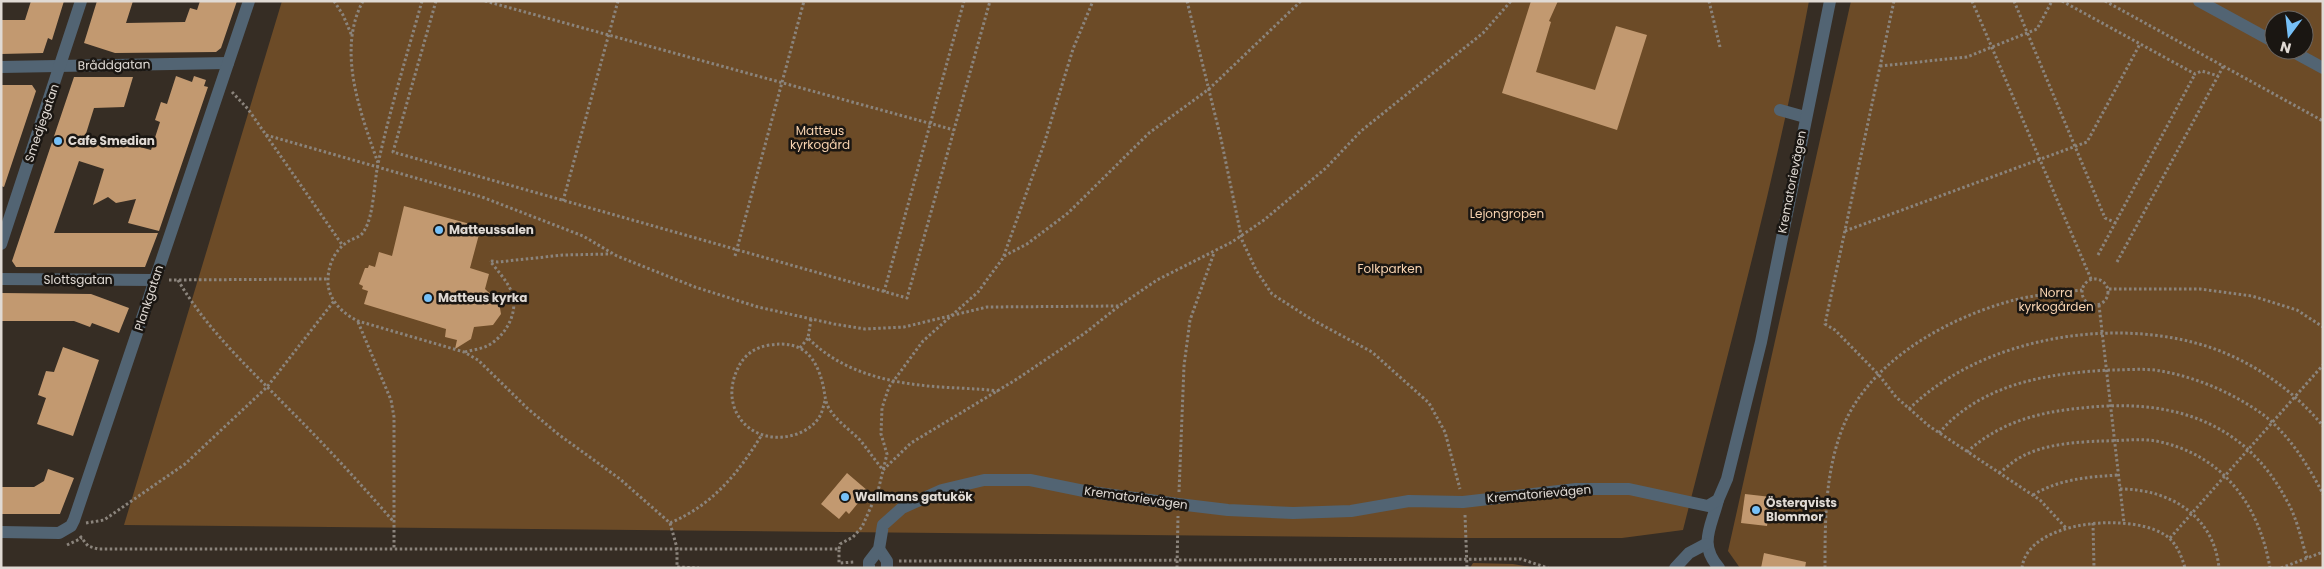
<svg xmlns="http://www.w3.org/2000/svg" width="2324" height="569" font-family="Poppins,sans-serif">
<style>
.green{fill:#6c4b27;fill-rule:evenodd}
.building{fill:#c29970}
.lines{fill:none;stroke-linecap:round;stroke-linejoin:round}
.path{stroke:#8b847c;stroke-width:3;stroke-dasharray:2.5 2.5;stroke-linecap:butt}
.minor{stroke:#526473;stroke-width:12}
.poi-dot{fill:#76c0f7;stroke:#1a1612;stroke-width:2}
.labels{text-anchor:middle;stroke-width:5;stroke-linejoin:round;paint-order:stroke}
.street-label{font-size:12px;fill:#e0dad4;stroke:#1a1612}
.park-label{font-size:12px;fill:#f8d3b0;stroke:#1a1612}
.poi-label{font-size:12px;font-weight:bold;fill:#e0dad4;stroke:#1a1612;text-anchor:start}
</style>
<rect width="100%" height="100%" fill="#362d24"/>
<!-- green -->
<g class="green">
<path d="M282,1h1527c-33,178 -82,354 -126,529l-61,8h-162l-1336,-13z"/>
<path d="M1851,1h472v567h-583l-12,-17zM2274,20h30v30h-30z"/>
<path d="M1473,563l40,1 24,4h-67z"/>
</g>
<!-- building -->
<g class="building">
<path d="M31,1h33l-12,39 -4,-2 -5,15 -42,1v-34h24z"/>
<path d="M97,1h36l-7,22 59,-1 5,-14 7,2 3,-9h37l-16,47 -5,4 -101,1 -31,-10z"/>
<path d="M1531,1h27l-9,20 2,1 -15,50 59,18 21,-64 31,9 -30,95 -115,-37z"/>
<path d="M176,76l16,6 2,-6 12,4 -2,6 4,1 -49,144 -31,-8 8,-24 -20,4 -8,-6 -15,8 11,-36 -25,-8 -25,72h104l-13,34h-129l-4,-6 62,-184h59l-9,30 -30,1 -10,32 28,7 2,-7 37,10 9,-28 -5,-2 6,-18 6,2z"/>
<path d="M1,85h31l4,6 -32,96 -3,-1z"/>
<path d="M404,206l77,21 -11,41 19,6 -4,15 14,13 2,12 -8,11 -19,2 -3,12 -16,10 2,-9 -12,-3 1,-8 -82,-25 4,-13 -6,-2 1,-3 -4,-2 6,-16h3l1,-3 6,2 4,-15 13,4z"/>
<path d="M2,293l89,1 38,14 -10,25 -27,-10 -2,4 -16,-6h-72z"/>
<path d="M63,347l36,13 -26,76 -36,-12 9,-26 -8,-3 8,-24 8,1z"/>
<path d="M48,469l26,9 -14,36h-59v-27h33l10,-6z"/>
<path d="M847,473l21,18 -19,23 -3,-3 -7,8 -18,-15z"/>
<path d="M1745,494l26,3 -4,29 -26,-3z"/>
<path d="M1764,553l42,9 -1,6h-44z"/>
</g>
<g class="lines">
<!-- path -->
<g class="path">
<path d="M334,1l9,14 9,21"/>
<path d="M363,1c-27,50 -2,113 15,162"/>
<path d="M422,1c-15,54 -32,108 -44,163 -4,18 -4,52 -14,67 -3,6 -10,7 -15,10 -14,8 -21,24 -21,39 -1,19 15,34 30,41l106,31 14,8 49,48 31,26 62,45 50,44 7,25v19l22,1"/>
<path d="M436,1l-43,151 514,146 83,-297"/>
<path d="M485,1l469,129"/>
<path d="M1187,1l34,138 21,101 14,30 16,24 39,25 61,33 57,51 16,29 15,57"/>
<path d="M1709,1l11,46"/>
<path d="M1894,1l-69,323 10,6 44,45 17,22 33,29 111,74 26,28"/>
<path d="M1972,1l119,278"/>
<path d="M2014,1l91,217 11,5"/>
<path d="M2062,1l133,73 7,-3 16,5"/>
<path d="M2105,1l218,120"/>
<path d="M1880,66l87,-9 70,-28 15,-28"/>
<path d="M232,92l16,17 95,137"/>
<path d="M266,135l216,62 101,39 34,20 78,31 63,20 76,17 31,5 39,-2 83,-20 132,-1 38,-26 75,-38 32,-22 62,-52 35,-37 122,-98 28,-32"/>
<path d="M563,201l55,-200"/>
<path d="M1845,231l242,-89 53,-98"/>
<path d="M2098,255l97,-181"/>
<path d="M735,256l69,-255"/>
<path d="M1004,256l23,-12 41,-31 81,-80 60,-44 92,-88"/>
<path d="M491,261l7,1 65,-7 48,-1"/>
<path d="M2117,262l107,-197"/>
<circle cx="2095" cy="292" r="13"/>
<path d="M169,280l159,-1"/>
<path d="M178,280c29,50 71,88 111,129 36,36 70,73 104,112"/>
<path d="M2109,289h91l52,7 45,14 26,17"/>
<path d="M884,292l80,-291"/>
<path d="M2099,305l25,218"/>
<path d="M811,319l-3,19c39,40 98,48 151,50 14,1 26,1 39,3"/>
<path d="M358,322l33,78 3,17v132"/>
<path d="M800,348l8,-10"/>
<path d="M465,352c7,-2 16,-3 22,-6 18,-9 32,-33 25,-53 -4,-11 -15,-23 -22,-32"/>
<path d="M825,401c-2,6 -3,13 -7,18 -5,7 -13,12 -21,15 -44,15 -80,-24 -59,-66 6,-13 17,-21 32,-23 32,-5 46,11 53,40 2,9 2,18 7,25 8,12 20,20 30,30 8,10 15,20 23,30l28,-27 106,-64 68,-46 34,-27"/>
<path d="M1909,409c73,-72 207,-94 303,-61 43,15 82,43 111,78"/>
<path d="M1939,433c43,-50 110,-60 172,-63 16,0 34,-2 50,1 33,6 65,19 94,38 30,19 52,54 68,85"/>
<path d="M1967,452c33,-30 72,-40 115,-44 86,-10 162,11 205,93 10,17 14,38 20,57"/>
<path d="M1999,473c7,-5 14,-12 22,-16 23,-13 56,-15 81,-16 18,0 37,-3 54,0 66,13 103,63 114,127"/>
<path d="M2120,489c50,0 94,27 99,79"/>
<path d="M1179,492l5,-126 6,-46 24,-67"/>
<path d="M2033,495c26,-16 55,-18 85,-20"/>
<path d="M1465,515l2,53"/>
<path d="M86,523l18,-3 81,-56 82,-77 67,-86"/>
<path d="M670,523c42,-18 67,-48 91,-87"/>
<path d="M2093,523l1,45"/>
<path d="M80,536l8,10 10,3h741v14l16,-1"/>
<path d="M2170,538l153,-173"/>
<path d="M67,545l15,-7"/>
<path d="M839,549l1,-5 13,-7 9,-10 16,-36 9,-37 -6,-20 1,-26 7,-21 34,-46 55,-49 25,-34 41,-114 29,-95 20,-48"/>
<path d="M899,561l622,-2 27,9"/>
<path d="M1177,568l1,-52"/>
<path d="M1825,568c0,-46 0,-92 16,-136 24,-67 100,-111 166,-130 24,-7 50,-9 75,-12"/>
<path d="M2022,568c5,-49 116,-57 147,-30 8,7 13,19 16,30"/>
<path d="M2281,568l42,-16"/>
</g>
<!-- minor -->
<g class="minor">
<path d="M2199,1l75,41"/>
<path d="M2290,50l33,18"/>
<path d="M1,67l227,-4"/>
<path d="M1780,110l25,7"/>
<path d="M1,244l80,-243"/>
<path d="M1,279l153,1"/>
<path d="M1718,500c-7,28 -20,44 1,68"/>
<path d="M1,532l58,1 12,-7 3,-6 175,-519"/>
<path d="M879,549l8,12v7"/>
<path d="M869,568v-6l10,-13 4,-24 19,-17 40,-18 42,-10h46l54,11 94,13 50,6 65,3 58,-2 58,-10 54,1 113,-13h53l79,17 10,-6 9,-21 34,-137 69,-341"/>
<path d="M1675,568l14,-15 17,-9"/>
</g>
</g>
<!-- markers -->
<g class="poi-dot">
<circle cx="58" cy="141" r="5"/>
<circle cx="439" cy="230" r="5"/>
<circle cx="428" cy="298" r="5"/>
<circle cx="845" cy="497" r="5"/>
<circle cx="1756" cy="510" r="5"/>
</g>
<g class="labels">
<!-- street labels -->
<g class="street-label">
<text transform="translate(114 65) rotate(-1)" y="4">Bråddgatan</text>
<text transform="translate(42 123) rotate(-71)" y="4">Smedjegatan</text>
<text transform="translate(1792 182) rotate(-79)" y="4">Krematorievägen</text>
<text x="78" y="284">Slottsgatan</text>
<text transform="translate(149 298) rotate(-72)" y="4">Plankgatan</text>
<text transform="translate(1539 494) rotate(-5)" y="4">Krematorievägen</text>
<text transform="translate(1136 498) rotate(8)" y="4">Krematorievägen</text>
</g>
<!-- park labels -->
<g class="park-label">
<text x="820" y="135">Matteus<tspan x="820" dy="14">kyrkogård</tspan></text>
<text x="1507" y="218">Lejongropen</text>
<text x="1390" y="273">Folkparken</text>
<text x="2056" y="297">Norra<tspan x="2056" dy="14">kyrkogården</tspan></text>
</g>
<!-- poi labels -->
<g class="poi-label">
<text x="68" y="145">Cafe Smedian</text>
<text x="449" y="234">Matteussalen</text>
<text x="438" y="302">Matteus kyrka</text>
<text x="855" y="501">Wallmans gatukök</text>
<text x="1766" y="507">Österqvists<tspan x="1766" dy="14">Blommor</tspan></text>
</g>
</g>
<!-- border -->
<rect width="2324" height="569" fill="none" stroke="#e0dad4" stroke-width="5"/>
<!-- north arrow -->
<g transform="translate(2289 35) rotate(195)"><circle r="24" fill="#1a1612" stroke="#696460"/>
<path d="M0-4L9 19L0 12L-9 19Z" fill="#76c0f7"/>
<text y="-8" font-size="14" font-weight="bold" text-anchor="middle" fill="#e0dad4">N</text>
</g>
</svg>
